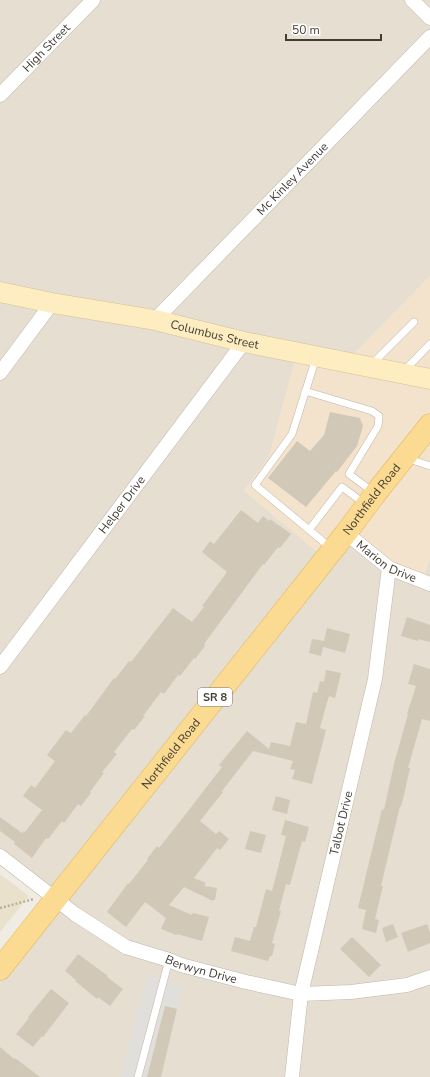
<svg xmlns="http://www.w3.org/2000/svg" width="430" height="1077" font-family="'Nunito Sans',sans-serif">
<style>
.residential{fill:#e5ded1}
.commercial{fill:#f3e3cd}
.education{fill:#eae1cd}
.parking{fill:#e1dfdb}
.building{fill:#d2c8b8}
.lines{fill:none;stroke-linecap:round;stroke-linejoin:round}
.lane-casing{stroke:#bfb7a9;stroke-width:8}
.street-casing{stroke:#bfb7a9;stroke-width:15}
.secondary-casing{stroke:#d3c195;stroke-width:21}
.primary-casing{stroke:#e0b862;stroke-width:23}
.path{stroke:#bdaf97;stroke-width:2.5;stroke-dasharray:2 2;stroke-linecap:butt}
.lane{stroke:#fff;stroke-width:7}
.street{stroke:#fff;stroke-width:14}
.secondary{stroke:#fdedc1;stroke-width:20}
.primary{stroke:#fbdb91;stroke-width:22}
.labels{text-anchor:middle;stroke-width:3;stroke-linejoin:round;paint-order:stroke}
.shield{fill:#fff;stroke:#7b7670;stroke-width:1}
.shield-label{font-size:11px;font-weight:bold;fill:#423c33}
.street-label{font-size:12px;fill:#423c33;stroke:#fff}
</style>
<rect width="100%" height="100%" fill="#f1ece3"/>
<!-- residential -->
<path class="residential" d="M0,0h430v276l-84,86 -49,-9 -28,104 -25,34 102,42 76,48 8,-22v518h-430v-108l55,-70 -55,-43z"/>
<!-- commercial -->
<path class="commercial" d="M430,276v283l-8,22 -76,-47 -21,25 -81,-68 25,-34 28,-104 49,9z"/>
<!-- education -->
<path class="education" d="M0,874l29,22 -29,36z"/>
<!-- parking -->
<path class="parking" d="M148,974l35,12 -22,91h-40z"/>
<!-- building -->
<g class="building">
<path d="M330,412l30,6 3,8 -6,20 -20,26 -1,-1 -30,36 -38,-29 29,-37 13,10 14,-16z"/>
<path d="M241,510l17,13 5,-7 6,5 1,-2 21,15 -11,14 -2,-1 -14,18 -1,-1 -59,80 1,2 -10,13 -1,-1 -14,18 -2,-1 -14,19 -3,-2 -18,24h2l-11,14 -2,-1 -18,23 3,2 -15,18 2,1 -14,19 1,1 -10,13 -3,-2 -14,19 -2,-2 -14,18 -2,-1 -14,20 -18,-14 1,-2 -15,-11v-14l22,16 2,-2 1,1 17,-22 -19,-14 8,-11 4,3 20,-27 -8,-6 19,-25 5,3 14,-18 1,1 28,-38 1,1 14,-18 2,1 42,-54 19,14 12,-15 -2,-1 25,-34 -25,-20 8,-11 4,3z"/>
<path d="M407,617l23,8v17l-12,-3v2l-17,-5z"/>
<path d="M327,628l23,6 -5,19 -22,-6 -2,9 -12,-3 3,-14 12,2z"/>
<path d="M414,664l16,5v52l-8,-2 -14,49h2l-5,22v1l-4,16 -1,-1 -19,80h2l-8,33 4,1 -3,13 -14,-4 4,-19 -8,-2 24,-99 2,1 10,-46 14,-50h-1l9,-28 -8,-2z"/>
<path d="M326,670l15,3 -6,25 -6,-2 -3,10 -6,22 6,2 -14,54 -20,-5 3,-9 -5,-1 3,-8 -40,-10 -31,40 1,1 -23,29 16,13 3,-3 10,8 -9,11 -3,-2 -23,30 12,5 -2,3 13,2 -2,12h-2v1l-29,-14 -15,18 23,10 1,-2 16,4 -7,24 -25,-7 -1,1 -15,-6 5,-11 -21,-16 -19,25 -19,-15 21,-29 1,1 19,-24 -1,-1 10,-13 2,2 19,-24 44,-57 -3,-2 28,-34 22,18 2,-7 19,4 6,-24 10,2 7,-32 4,1 3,-12 4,1z"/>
<path d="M276,796l14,4 -3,14 -15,-4z"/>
<path d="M285,820l24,7 -4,15 -3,-1 -12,44 -4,-1 -7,27h2l-9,32 3,1 -3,12h-2l-2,5 -37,-10 4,-14 15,4 4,-14h2l10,-38 6,2 14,-55 -5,-1z"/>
<path d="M250,831l16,4 -5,18 -16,-4z"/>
<path d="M393,924l5,13 -12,5 -4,-14z"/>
<path d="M427,924l3,8v11l-22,9 -7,-19z"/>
<path d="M352,937l29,28 -12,12 -29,-28z"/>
<path d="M78,954l30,22 -1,1 16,12 -13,17 -12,-9 -1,2 -22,-18 1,-1 -11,-9z"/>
<path d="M51,989l18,14 -26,34 -1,-1 -9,11 -17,-13 13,-16 -1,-1z"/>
<path d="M165,1006l12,3 -16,68h-14z"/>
<path d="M0,1047l14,12 1,-1 25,19h-40z"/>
</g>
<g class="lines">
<defs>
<g id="lane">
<path d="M316,358l-24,76 -37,51 76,63"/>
<path d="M371,365l43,-43"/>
<path d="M404,371l26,-27"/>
<path d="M305,391l67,20 7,5 -1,10 -29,48 24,18"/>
<path d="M406,458l24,8"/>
<path d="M309,530l33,-43 23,17"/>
<path d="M138,1077l31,-117"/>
</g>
<g id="street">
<path d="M412,0l18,18"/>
<path id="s1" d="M0,95l93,-95"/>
<path id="s2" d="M155,320l275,-283"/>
<path d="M0,373l52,-70"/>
<path id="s3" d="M346,533l43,35 41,16"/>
<path id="s4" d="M0,667l244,-325"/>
<path id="s5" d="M0,856l75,58 51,33 43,13 12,5 65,17 55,12 50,-2 56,-7 23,-8"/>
<path id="s6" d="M292,1077l9,-83 74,-315 14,-111"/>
</g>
<g id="secondary">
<path id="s7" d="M0,292l52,11 103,17 89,22 186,37"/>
</g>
<g id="primary">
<path id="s8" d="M0,969l346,-436 29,-39 55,-69"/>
</g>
</defs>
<!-- lane casing -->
<use href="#lane" class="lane-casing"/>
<!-- street casing -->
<use href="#street" class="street-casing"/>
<!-- secondary casing -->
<use href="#secondary" class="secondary-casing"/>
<!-- primary casing -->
<use href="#primary" class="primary-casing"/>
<!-- path -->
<path class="path" d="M0,908l34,-9"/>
<!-- lane -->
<use href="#lane" class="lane"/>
<!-- street -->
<use href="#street" class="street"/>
<!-- secondary -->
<use href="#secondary" class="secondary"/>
<!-- primary -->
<use href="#primary" class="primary"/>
</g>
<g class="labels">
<!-- shield labels -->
<rect class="shield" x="198" y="688" width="34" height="18" rx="3"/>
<g class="shield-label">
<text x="215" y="701">SR 8</text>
</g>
<!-- street labels -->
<g class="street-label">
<text dy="4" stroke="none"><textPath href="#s1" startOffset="66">High Street</textPath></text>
<text dy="4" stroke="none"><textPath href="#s2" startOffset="197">Mc Kinley Avenue</textPath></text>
<text dy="4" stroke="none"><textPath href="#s7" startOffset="219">Columbus Street</textPath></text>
<text dy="4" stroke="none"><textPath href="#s8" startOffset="599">Northfield Road</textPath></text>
<text dy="4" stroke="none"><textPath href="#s4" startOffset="203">Helper Drive</textPath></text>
<text dy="4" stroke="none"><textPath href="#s3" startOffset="50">Marion Drive</textPath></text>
<text dy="4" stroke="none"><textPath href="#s8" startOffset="275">Northfield Road</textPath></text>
<text dy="4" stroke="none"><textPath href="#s6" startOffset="259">Talbot Drive</textPath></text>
<text dy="4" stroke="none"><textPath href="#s5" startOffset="234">Berwyn Drive</textPath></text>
</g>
</g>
<!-- scale -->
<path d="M286 34v6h95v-6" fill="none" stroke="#423c33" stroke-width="2"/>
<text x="292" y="34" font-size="12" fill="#423c33" stroke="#ffffff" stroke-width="3" paint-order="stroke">50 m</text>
</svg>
